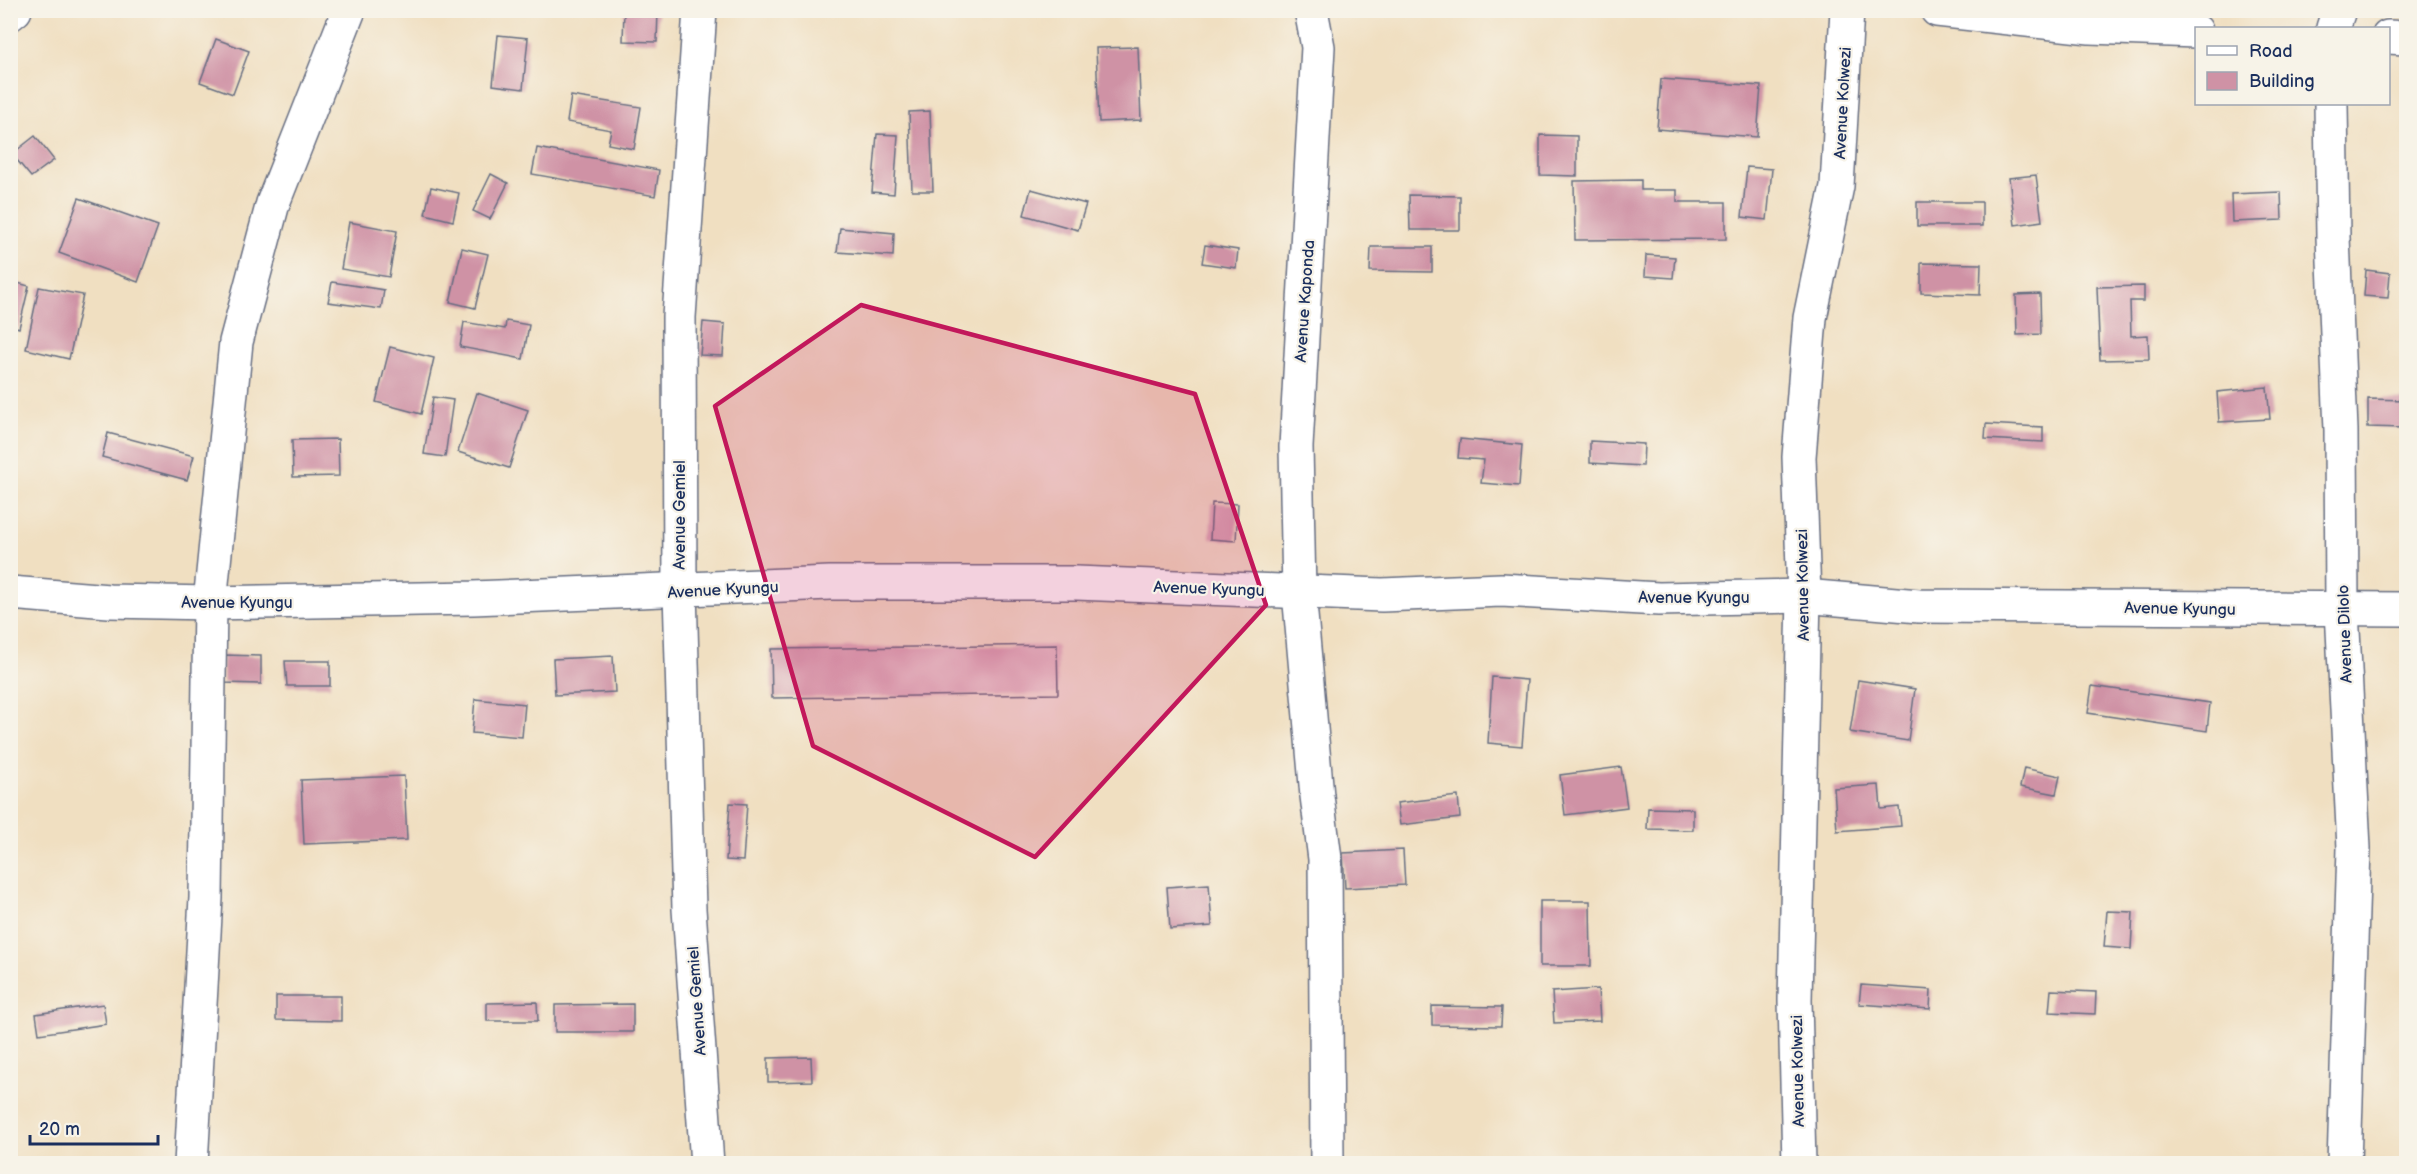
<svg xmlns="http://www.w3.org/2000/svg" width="2417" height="1174" font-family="'Balsamiq Sans',sans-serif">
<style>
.building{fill:#cf92a5}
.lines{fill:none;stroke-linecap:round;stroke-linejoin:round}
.minor-casing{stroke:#666d81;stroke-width:36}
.minor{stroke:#fff;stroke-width:33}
.marked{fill:#c2185b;fill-opacity:0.2;stroke:#c2185b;stroke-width:4.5;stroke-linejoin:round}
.labels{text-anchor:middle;stroke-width:4.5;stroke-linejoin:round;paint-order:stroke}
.street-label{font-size:16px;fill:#1b2f5e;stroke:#f7f3e8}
</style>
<rect width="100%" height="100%" fill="#f7f3e8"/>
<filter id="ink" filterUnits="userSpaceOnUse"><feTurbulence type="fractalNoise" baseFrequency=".0167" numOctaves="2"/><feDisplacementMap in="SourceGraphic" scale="12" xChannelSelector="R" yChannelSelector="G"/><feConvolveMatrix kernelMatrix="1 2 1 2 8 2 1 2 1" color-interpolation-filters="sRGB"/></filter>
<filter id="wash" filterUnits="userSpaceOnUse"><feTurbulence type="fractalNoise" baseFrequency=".008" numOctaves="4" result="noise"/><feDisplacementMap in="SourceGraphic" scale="24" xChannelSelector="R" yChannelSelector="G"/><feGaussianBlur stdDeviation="1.35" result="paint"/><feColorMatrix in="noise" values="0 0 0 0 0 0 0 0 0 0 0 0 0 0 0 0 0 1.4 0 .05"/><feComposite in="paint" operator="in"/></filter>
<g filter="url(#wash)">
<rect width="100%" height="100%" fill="#f0dfc1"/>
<g id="blocks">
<!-- building -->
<g class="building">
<path d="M624,10h34l-1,32 -34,-1z"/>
<path d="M498,35l30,3 -5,51 -30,-4z"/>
<path d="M216,39l33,12 -16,43 -33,-12z"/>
<path d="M1138,47l3,73 -42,2 -3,-74z"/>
<path d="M1661,79l100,7 -4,51 -100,-8z"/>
<path d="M571,96l70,11 -7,42 -26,-5 3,-14 -44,-8z"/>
<path d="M930,111l3,80h-21l-3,-79z"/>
<path d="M877,134l21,1 -4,59 -22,-2z"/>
<path d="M1540,135l37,1v40l-37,-1z"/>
<path d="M35,136l19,24 -23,17 -19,-23z"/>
<path d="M537,148l122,22 -4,26 -123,-22z"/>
<path d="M1747,167l25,2 -5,51 -25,-3z"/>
<path d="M491,174l17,9 -18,36 -17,-8z"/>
<path d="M2036,175l6,46 -27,4 -6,-47z"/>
<path d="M1641,180v10h36v12h49v37l-151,1 -1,-59z"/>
<path d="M431,187l28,6 -6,28 -28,-7z"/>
<path d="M1031,189l55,15 -8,26 -54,-15z"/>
<path d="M2281,192l1,28 -50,2 -1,-28z"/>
<path d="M1409,195l51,1v34h-50z"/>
<path d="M79,198l79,28 -20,56 -79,-29z"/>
<rect x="1917" y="202" width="65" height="24"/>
<path d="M349,222l48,9 -8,46 -48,-8z"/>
<path d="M840,228l54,5 -1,23 -56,-4z"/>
<path d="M1205,245l33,5 -2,18 -34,-5z"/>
<path d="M1371,247h61v25l-62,-1z"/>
<path d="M462,248l26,6 -13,54 -25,-6z"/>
<path d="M1646,255l29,2 -2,21 -28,-2z"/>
<path d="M1921,263l60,1 -1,31 -59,-2z"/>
<path d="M2366,270l24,3 -2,25 -24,-2z"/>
<path d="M10,281l19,5 -10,42 -9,-3z"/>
<path d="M332,282l52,8 -3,19 -53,-7z"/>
<path d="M2144,286v15h-14l1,35 17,-1 1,24 -49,1 -3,-73z"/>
<path d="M39,287l44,8 -14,64 -43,-10z"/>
<path d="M2040,294l1,40 -24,1 -1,-40z"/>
<path d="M506,321l23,4 -6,34 -63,-12 4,-25 41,7z"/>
<path d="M703,322l22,2 -2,32 -23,-1z"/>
<path d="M390,347l44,11 -13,56 -45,-12z"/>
<path d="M2267,387l3,32 -51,3 -2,-30z"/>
<path d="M477,393l51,17 -19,58 -51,-16z"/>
<path d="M433,397l20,3 -8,57 -21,-3z"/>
<path d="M2368,399l38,1v28l-38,-1z"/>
<path d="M1986,424l57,3v15l-58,-3z"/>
<path d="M108,433l86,23 -7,24 -85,-23z"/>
<path d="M338,439l1,37 -46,1 -1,-37z"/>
<path d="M1460,439l62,6 -3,41 -38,-3 3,-23 -26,-2z"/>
<path d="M1590,441l54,3 -1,22 -53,-3z"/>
<path d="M1212,503l26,1 -2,37 -26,-2z"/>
<path d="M1057,645l1,49 -286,4 -1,-49z"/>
<path d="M223,655l38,1v28l-38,-1z"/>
<path d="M613,656l2,36 -60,3 -2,-36z"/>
<path d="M285,661h45v25h-43z"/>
<path d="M1492,677l35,3 -5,66 -34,-3z"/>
<path d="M1858,680l57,9 -7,52 -58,-9z"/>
<path d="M2092,686l118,17 -3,28 -119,-18z"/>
<path d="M475,699l50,5 -3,33 -50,-4z"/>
<path d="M1621,767l6,40 -62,8 -5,-40z"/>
<path d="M2024,768l36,8 -4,18 -36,-7z"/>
<path d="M404,776l3,64 -103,4 -3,-64z"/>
<path d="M1879,785l2,24 18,-2 2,19 -64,5 -3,-43z"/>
<path d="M1458,796l2,22 -60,7 -3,-22z"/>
<path d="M730,803l17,1 -4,57 -17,-1z"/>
<path d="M1648,808l45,1v21l-46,-1z"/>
<path d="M1403,850l2,35 -60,3 -2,-35z"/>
<path d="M1209,884l3,42 -42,3 -3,-42z"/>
<path d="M1540,901h50l1,65h-51z"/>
<path d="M2107,911l26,1 -2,37 -27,-2z"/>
<path d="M1861,985l70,5 -1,19 -71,-5z"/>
<path d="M1598,989l2,32 -46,2 -2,-31z"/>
<path d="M2051,990l45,2 -1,22 -46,-2z"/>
<path d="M276,996h65v25l-65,-1z"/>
<path d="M537,1002l1,19h-51v-18z"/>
<path d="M103,1004l3,20 -67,10 -3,-20z"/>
<path d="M633,1004v28h-78v-27z"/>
<path d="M1432,1006l70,1 -1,19 -69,-1z"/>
<path d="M811,1057l1,24 -44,1v-24z"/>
<path d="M1075,1160v4h-30v-2z"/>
</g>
</g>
</g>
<g filter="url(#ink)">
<use href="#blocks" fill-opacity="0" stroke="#666d81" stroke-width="1.5"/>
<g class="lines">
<defs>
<g id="minor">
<path d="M700,10l-21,307 1,274 9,318 18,255"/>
<path d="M1311,10l7,37 -22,400 3,145 18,204 8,63 2,305"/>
<path d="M1937,10l153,17 106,4"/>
<path d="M10,14l5,-4"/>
<path d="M2333,28l6,-18"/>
<path d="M2388,37l18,1"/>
<path d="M2331,104l2,133 8,193 1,180 12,238 -10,316"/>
<path d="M10,593l99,8 101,2 263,-5 357,-15h246l306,12 119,-5 158,9 145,-3 115,10 487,3"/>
<path d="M191,1164l15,-266 4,-295 26,-261 37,-139 76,-193"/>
<path d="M1799,1164l-4,-164 9,-404 -5,-139 11,-139 27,-132 10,-176"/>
</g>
</defs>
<!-- minor casing -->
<use href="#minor" class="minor-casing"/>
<!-- minor -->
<use href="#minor" class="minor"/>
</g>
</g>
<!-- marked area -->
<path class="marked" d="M861,305l334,89 71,211 -231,252 -222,-111 -98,-340z"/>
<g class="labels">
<!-- street labels -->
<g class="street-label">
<text transform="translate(1842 103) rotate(-87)" y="6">Avenue Kolwezi</text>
<text transform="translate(1304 301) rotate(-86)" y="6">Avenue Kaponda</text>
<text transform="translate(679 515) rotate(-90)" y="6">Avenue Gemiel</text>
<text transform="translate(1802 585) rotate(-91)" y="6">Avenue Kolwezi</text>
<text transform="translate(1209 588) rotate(2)" y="6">Avenue Kyungu</text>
<text transform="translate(723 589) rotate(-3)" y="6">Avenue Kyungu</text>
<text x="1694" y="603">Avenue Kyungu</text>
<text x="237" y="608">Avenue Kyungu</text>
<text transform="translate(2180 608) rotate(1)" y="6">Avenue Kyungu</text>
<text transform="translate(2344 634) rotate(-92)" y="6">Avenue Dilolo</text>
<text transform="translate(696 1001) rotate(-94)" y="6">Avenue Gemiel</text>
<text transform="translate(1797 1071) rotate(-91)" y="6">Avenue Kolwezi</text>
</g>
</g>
<!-- margin -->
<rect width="2417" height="1174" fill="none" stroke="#f7f3e8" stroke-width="36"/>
<!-- legend -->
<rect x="2195" y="27" width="195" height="78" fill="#f7f3e8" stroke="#9fa5b1" stroke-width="1.5"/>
<rect x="2207" y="46" width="30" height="9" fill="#ffffff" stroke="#9fa5b1" stroke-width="1.5"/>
<text x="2249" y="57" font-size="18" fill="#1b2f5e">Road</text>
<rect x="2207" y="72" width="30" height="18" fill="#cf92a5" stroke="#9fa5b1" stroke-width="1.5"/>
<text x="2249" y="87" font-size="18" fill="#1b2f5e">Building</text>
<!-- scale -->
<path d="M30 1135v9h128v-9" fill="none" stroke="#1b2f5e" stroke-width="3"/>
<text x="39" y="1135" font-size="18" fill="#1b2f5e" stroke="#f7f3e8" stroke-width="4.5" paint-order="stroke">20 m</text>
</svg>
